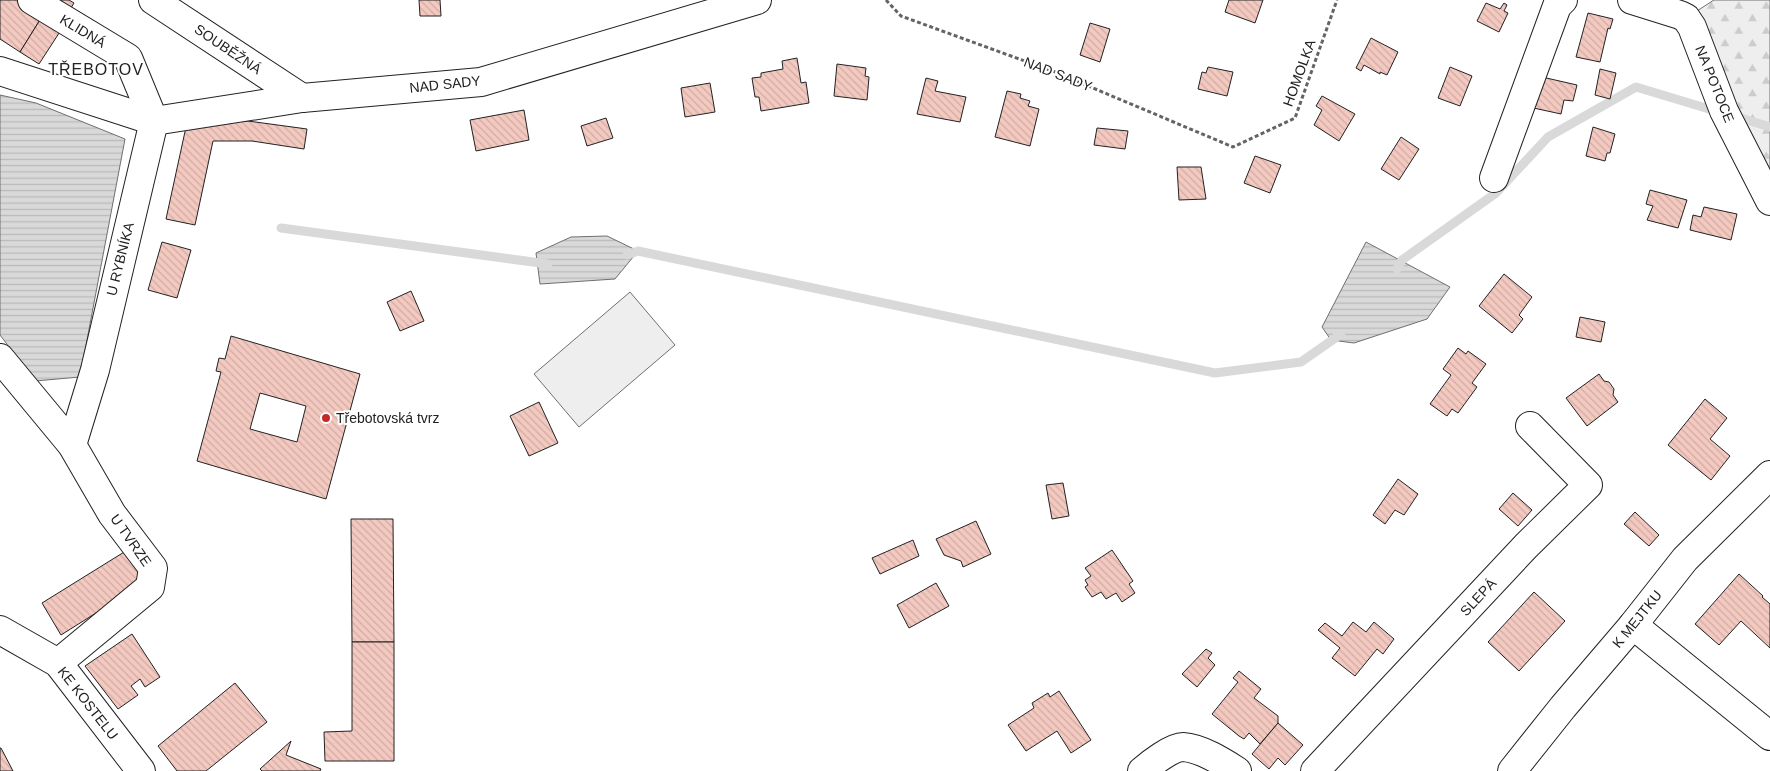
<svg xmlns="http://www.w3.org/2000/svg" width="1770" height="771" font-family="Arial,sans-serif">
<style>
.forest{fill:url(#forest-firs);stroke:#6f6f6f}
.pitch{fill:#eee;stroke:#6f6f6f}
.water{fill:url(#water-rules);stroke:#6f6f6f}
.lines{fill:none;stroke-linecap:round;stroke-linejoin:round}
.stream{stroke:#d9d9d9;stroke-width:9}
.building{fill:url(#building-back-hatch);stroke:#222;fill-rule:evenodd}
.minor-casing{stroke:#222;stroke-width:30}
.path{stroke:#646464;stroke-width:3;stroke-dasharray:4 2.5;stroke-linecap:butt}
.minor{stroke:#fff;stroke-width:28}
.poi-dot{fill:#c62828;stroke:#fff;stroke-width:2}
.labels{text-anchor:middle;stroke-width:4;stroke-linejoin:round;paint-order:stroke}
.street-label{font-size:14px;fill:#222;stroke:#fff}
.poi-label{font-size:14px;fill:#222;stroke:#fff;text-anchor:start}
.quarter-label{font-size:16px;letter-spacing:1px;fill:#222;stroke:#fff}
</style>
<defs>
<pattern id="forest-firs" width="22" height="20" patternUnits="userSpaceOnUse" patternTransform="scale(1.25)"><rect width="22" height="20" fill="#eee"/><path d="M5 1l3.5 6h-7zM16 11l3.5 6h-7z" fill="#ccc"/></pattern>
<pattern id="water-rules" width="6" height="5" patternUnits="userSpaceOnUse" patternTransform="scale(1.25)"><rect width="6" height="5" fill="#d9d9d9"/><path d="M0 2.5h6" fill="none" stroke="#bababa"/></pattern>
<pattern id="building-back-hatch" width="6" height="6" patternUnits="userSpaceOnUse" patternTransform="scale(1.25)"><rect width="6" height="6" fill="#f3c9c0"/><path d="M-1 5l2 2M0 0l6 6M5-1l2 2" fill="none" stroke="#d0aca5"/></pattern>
</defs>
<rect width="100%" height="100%" fill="#fff"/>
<!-- forest -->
<path class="forest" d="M1714,0h56v209l-84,-191z"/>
<!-- pitch -->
<path class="pitch" d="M630,292l45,53 -96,82 -45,-53z"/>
<!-- water -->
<g class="water">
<path d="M0,95l36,8 89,36 -45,238 -45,4 -35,-46z"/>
<path d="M607,236l31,15 -23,28 -75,5 -4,-31 35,-16z"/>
<path d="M1366,242l84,45 -23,32 -73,24 -23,-3 -9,-13z"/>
</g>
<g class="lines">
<!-- stream -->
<g class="stream">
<path d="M1734,116l36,11"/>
<path d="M281,228l267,36"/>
<path d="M627,255l11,-4 577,122 86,-11 40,-28"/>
<path d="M1397,269l5,-9 94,-67 52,-56 88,-50 83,25"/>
</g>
</g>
<!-- building -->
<g class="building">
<path d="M0,0h20l23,15 -23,37 -20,-13z"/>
<path d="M51,0h18l5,3 -5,8z"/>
<path d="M419,0h21l1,16h-21z"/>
<path d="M1229,0h34l-8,23 -30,-11z"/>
<path d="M1486,3l14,6 4,-6 3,2 -3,6 4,2 -9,19 -22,-11z"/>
<path d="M1588,13l25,6 -3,10 -2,-1 -8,34 -24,-5z"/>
<path d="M43,15l20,12 -24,37 -19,-12z"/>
<path d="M1090,23l20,6 -10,33 -20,-7z"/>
<path d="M1371,38l27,14 -11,23 -7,-3v2l-16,-9 -3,6 -5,-3z"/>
<path d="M797,58l4,25 5,-1 3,21 -48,8 -2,-14h-4l-3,-19 9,-1v-4l22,-4 -1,-8z"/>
<path d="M837,64l29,4 -1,8 4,1 -2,23 -33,-4z"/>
<path d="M1208,67l25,5 -6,24 -29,-7 4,-17 4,1z"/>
<path d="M1450,67l22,9 -12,30 -22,-8z"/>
<path d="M1600,69l16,4 -6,26 -15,-4z"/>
<path d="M1542,77l35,8 -4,16 -9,-1 -3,14 -32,-7z"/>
<path d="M926,78l12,3 -3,10 31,6 -6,25 -43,-8z"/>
<path d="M710,83l5,29 -30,5 -4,-29z"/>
<path d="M1007,91l14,3 -1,4 10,3 -2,5 11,3 -9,37 -35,-9z"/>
<path d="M1322,96l33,18 -16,27 -25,-16 8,-15 -6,-4z"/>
<path d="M524,110l5,30 -53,11 -6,-31z"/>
<path d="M606,118l7,20 -26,8 -6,-20z"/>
<path d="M248,121l59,8 -3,20 -52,-8h-39l-18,84 -29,-6 20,-92 30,-5z"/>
<path d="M1593,127l22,7 -5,19h-3l-2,8 -19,-5z"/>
<path d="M1097,128l31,3 -3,18 -31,-4z"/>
<path d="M1401,137l18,12 -20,31 -18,-11z"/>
<path d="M1255,156l26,9 -11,28 -26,-10z"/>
<path d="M1177,167h24l5,32 -27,1z"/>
<path d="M1650,190l37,10 -9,28 -31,-8 6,-14 -7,-2z"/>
<path d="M1704,207l33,7 -6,26 -41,-10 3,-15 8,2z"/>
<path d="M162,242l29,8 -14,48 -29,-8z"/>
<path d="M1504,274l28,23 -13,18 4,4 -11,14 -33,-27z"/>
<path d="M411,291l13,30 -24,10 -13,-29z"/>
<path d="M1580,317l25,5 -4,20 -25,-5z"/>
<path d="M231,336l129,38 -34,125 -129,-38 24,-89 -5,-1 3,-13 6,1zM260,393l46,13 -9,36 -47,-13z"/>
<path d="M1458,348l8,6 2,-3 18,13 -14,19 5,4 -19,26 -6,-4 -5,7 -17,-12 21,-29 -8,-6z"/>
<path d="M1599,374l5,7 5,1 5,7 -1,6 5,7 -31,24 -21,-28z"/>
<path d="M1705,399l22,19 -17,21 20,17 -19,24 -43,-35z"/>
<path d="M539,402l19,41 -29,13 -19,-40z"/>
<path d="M1398,479l20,15 -14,21 -9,-5 -10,14 -12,-9z"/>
<path d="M1063,483l6,33 -17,3 -6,-34z"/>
<path d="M1513,493l19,17 -14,16 -19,-17z"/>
<path d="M1635,512l24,23 -10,11 -25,-22z"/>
<path d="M351,519h42l1,123h-42z"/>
<path d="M976,521l15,33 -28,13 -2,-6 -17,-6 -8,-16z"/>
<path d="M913,540l6,16 -39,18 -8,-16z"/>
<path d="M129,549l21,30 -89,56 -19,-32z"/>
<path d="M1112,550l21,31 -4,3 6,9 -13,9 -6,-9 -10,6 -5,-7 -9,5 -7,-10 3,-2 -3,-5 6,-4 -6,-8z"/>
<path d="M1739,574l24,22 -1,1 8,7v44l-29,-27 -22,24 -24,-21z"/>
<path d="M936,583l13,23 -40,22 -12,-23z"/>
<path d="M1534,592l31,29 -46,50 -31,-29z"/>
<path d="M1353,622l13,10 8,-10 20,17 -11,15 -6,-5 -22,27 -23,-18 8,-10 -22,-18 7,-7 17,13z"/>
<path d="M132,634l28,43 -15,10 -5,-8 -9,7 7,9 -20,14 -33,-43z"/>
<path d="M352,642h42v119h-69l-1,-29 28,-1z"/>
<path d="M1206,649l6,4 -4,5 7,7 -18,22 -15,-13z"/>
<path d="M1239,671l22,18 -7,9 24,18v7l-18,21 -11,-11 -5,6 -5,-3 -27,-22 26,-32 -5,-4z"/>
<path d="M235,683l32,39 -61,49h-29l-19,-25z"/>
<path d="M1059,691l32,49 -20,13 -14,-22 -31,20 -18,-26 26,-17 -2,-5 16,-10 2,4z"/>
<path d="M1278,723l25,22 -18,20 -7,-7 -9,11 -17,-15z"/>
<path d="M291,741l-5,14 35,14 -1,2h-58l-2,-2z"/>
<path d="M0,748h1l12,23h-13z"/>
</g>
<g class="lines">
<defs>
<g id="minor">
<path d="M32,0l96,58 26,63"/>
<path d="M153,0l149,98"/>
<path d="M1632,0l48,15 6,3 6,9 32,84 46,90"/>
<path d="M0,71l154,50 148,-23 179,-16 276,-82"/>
<path d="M1494,178l63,-172 6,-6"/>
<path d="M0,358l72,87 40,69 41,54 -3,19 -92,76"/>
<path d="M72,445l23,-75 59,-249"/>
<path d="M1633,625l137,111"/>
<path d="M0,630l58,33 83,108"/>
<path d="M1142,771c8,-7 30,-24 41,-24 18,1 40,15 54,24"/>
<path d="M1315,771l211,-225 62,-61 -58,-59"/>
<path d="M1512,771l51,-64 70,-82 52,-66 85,-84"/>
</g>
</defs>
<!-- minor casing -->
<use href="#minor" class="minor-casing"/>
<!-- path -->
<path class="path" d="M886,0l15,16 154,56 178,75 62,-29 42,-118"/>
<!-- minor -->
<use href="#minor" class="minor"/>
</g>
<!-- markers -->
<circle class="poi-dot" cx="326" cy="418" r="5"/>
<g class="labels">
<!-- street labels -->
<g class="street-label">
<text transform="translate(83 31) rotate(31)" y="5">KLIDNÁ</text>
<text transform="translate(228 49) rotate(34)" y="5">SOUBĚŽNÁ</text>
<text transform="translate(1299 73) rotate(-70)" y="5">HOMOLKA</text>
<text transform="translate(1058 74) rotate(21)" y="5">NAD SADY</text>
<text transform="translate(445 84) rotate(-6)" y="5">NAD SADY</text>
<text transform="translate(1715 84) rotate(68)" y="5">NA POTOCE</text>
<text transform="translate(120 259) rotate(-76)" y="5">U RYBNÍKA</text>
<text transform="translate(131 540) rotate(55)" y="5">U TVRZE</text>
<text transform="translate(1478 597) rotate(-47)" y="5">SLEPÁ</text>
<text transform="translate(1637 619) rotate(-51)" y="5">K MEJTKU</text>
<text transform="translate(88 703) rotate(52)" y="5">KE KOSTELU</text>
</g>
<!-- poi labels -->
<g class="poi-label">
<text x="336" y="423">Třebotovská tvrz</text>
</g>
<!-- quarter labels -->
<g class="quarter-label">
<text x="96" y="75">TŘEBOTOV</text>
</g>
</g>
</svg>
